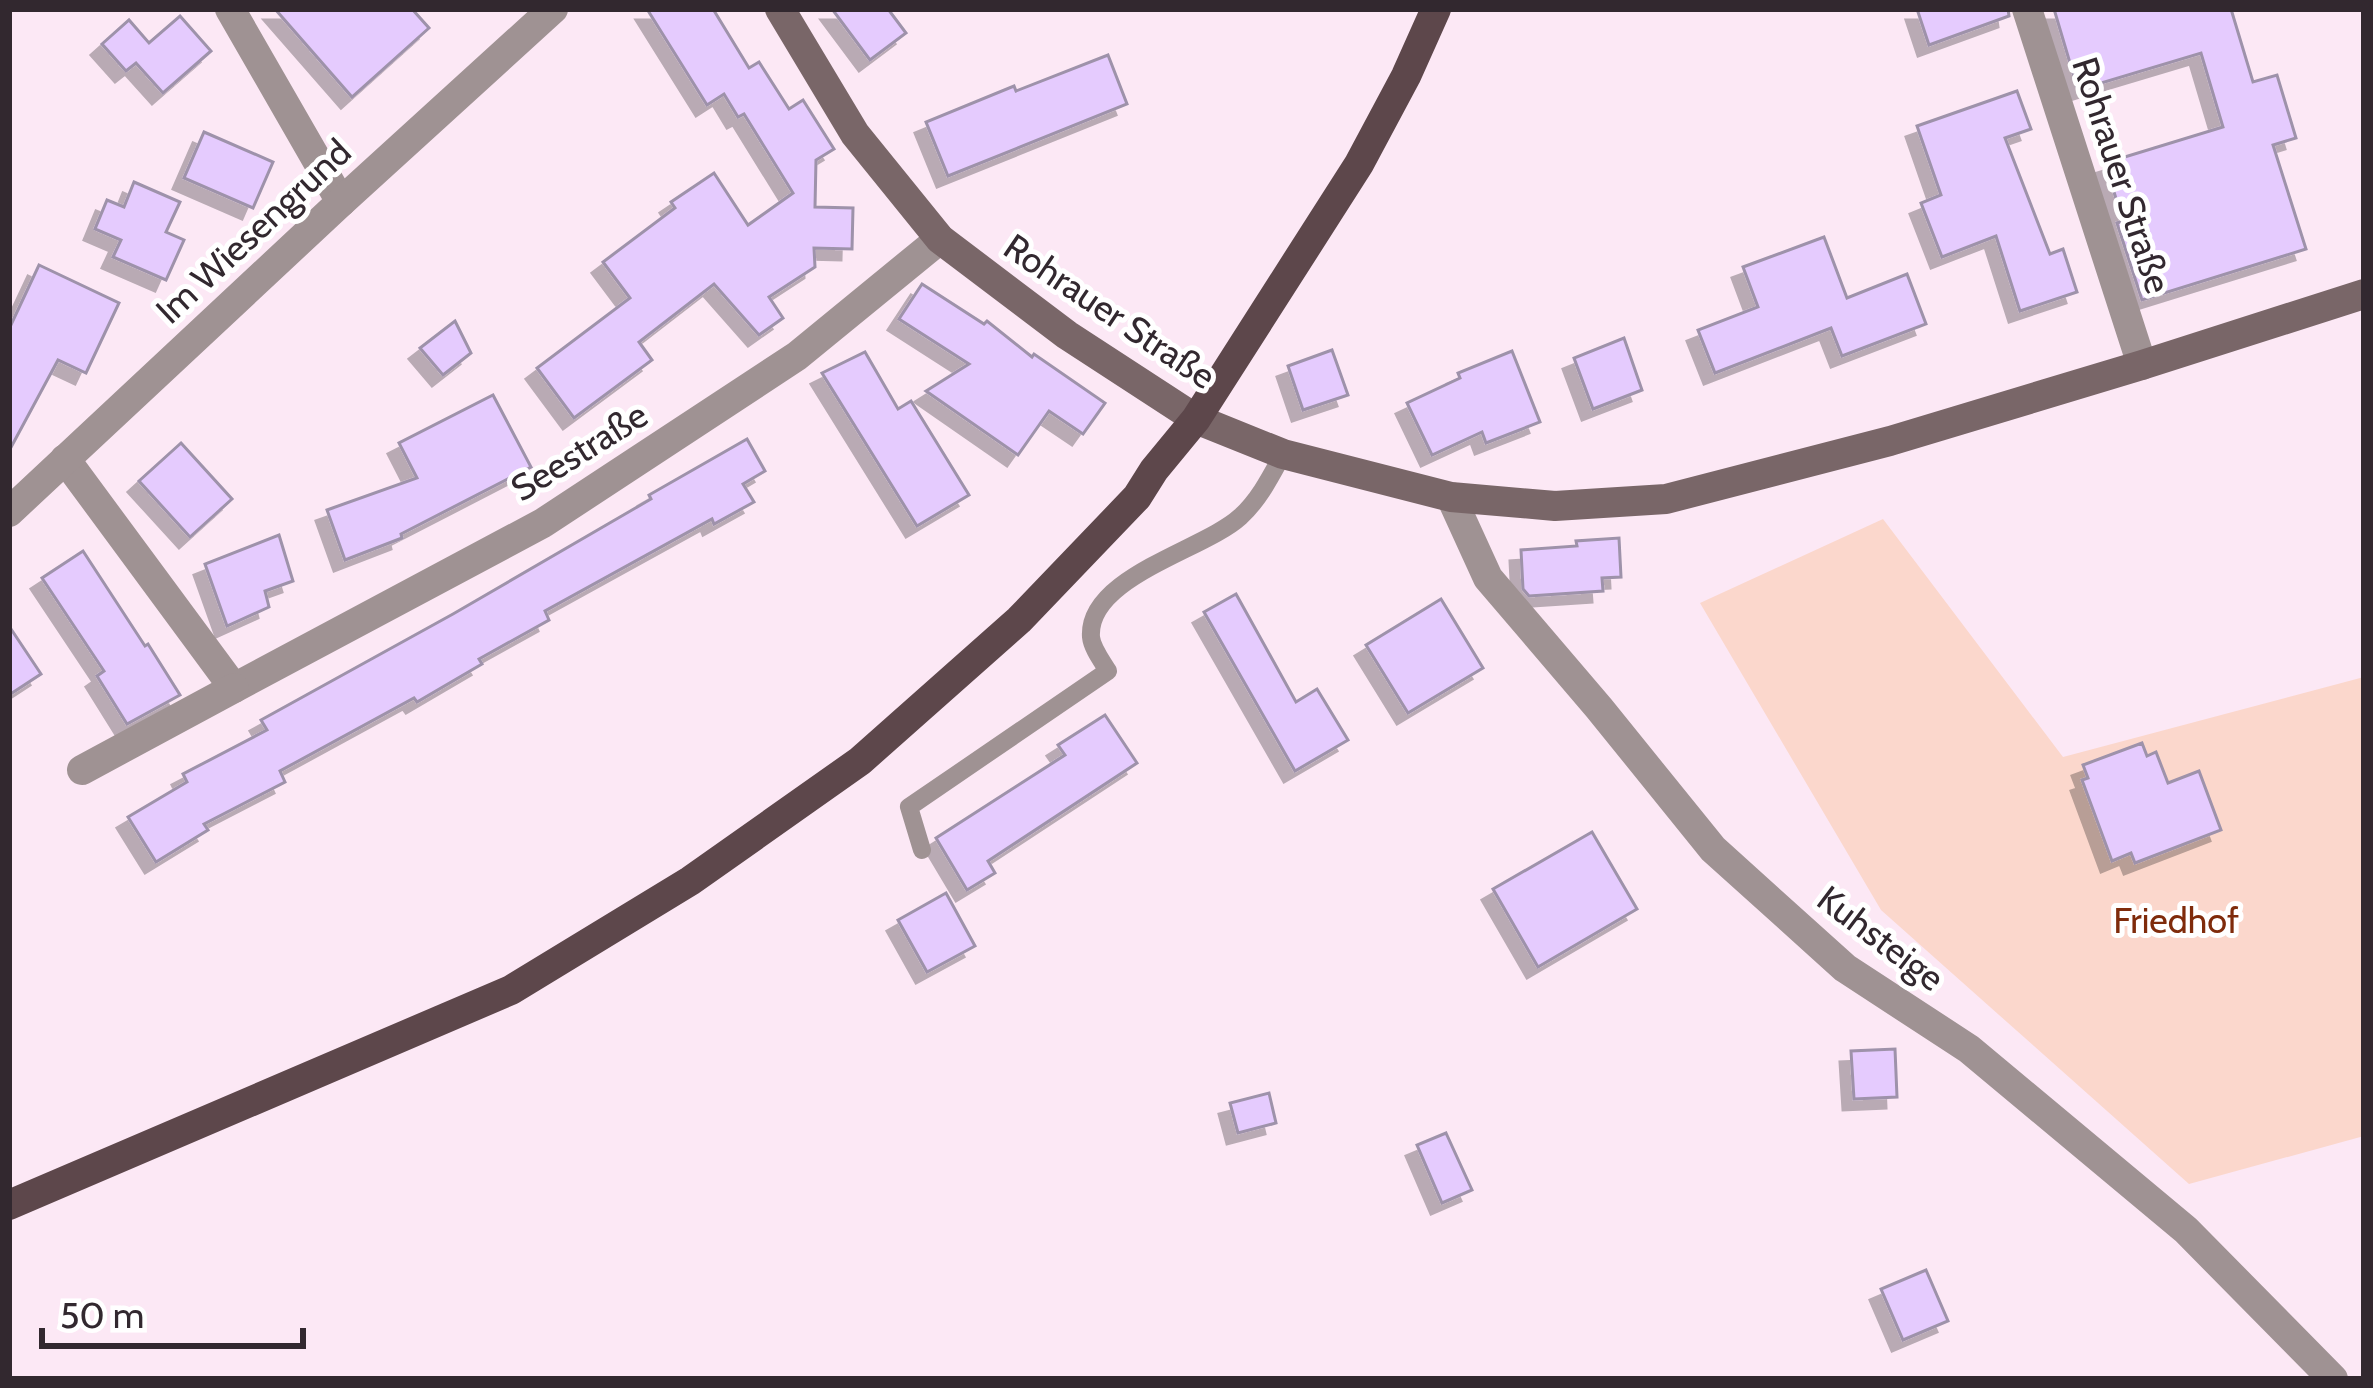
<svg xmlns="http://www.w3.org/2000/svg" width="2373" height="1388" font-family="Cabin,sans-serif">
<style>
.green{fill:#fbd7cc}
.building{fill:#e5cbfe;stroke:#9e92aa;stroke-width:3;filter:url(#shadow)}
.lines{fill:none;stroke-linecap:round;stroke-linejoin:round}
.lane{stroke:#9f9293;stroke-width:18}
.street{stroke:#9f9293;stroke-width:30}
.secondary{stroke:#796668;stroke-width:30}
.primary{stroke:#5d474b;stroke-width:30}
.labels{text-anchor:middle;stroke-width:10;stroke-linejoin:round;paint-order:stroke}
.street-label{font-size:36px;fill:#32282f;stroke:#fff}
.park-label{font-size:36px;fill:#7f2b0b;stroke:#fff}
</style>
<defs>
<filter id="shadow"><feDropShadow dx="-11" dy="11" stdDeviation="0" flood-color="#0004"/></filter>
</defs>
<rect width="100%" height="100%" fill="#fce8f5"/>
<!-- green -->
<path class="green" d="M1883,519l180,238 301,-80v459l-175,48 -308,-274 -181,-307z"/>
<!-- building -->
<g class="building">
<path d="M275,9h137l17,19 -77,69z"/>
<path d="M647,9h66l36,59 10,-6 30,47 14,-9 31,49 -18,11 -1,47 38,1 -1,41 -38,-1 1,19 -46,30 14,21 -24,17 -45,-51 -75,58 13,18 -78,58 -37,-50 93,-70 -27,-36 72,-54 -4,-6 43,-29 34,52 45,-32 -49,-79 -6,3 -14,-23 -17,11z"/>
<path d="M832,9h56l18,24 -36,27z"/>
<path d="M1917,9h91l1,7 -80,29z"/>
<path d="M2054,9h177l22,73 24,-7 19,63 -23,7 33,104 -164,51 -25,-77 6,-2 -18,-58 118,-36 -22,-74 -123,37z"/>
<path d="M180,16l31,35 -48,42 -27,-30 -10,8 -24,-27 27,-24 20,23z"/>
<path d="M1108,55l19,49 -179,72 -22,-54 88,-36 2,5z"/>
<path d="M2017,91l14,38 -26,9 45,116 13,-5 14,43 -57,19 -24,-75 -54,21 -21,-54 20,-8 -24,-69z"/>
<path d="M204,132l69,30 -20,46 -69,-30z"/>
<path d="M134,182l46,20 -14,30 18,8 -18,40 -53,-23 8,-17 -26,-11 12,-29 17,7z"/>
<path d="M1824,237l23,61 60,-24 19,50 -84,32 -11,-28 -116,45 -17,-43 60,-23 -15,-40z"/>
<path d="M39,265l80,38 -33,70 -28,-13 -49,91v-122z"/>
<path d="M922,284l62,40 3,-3 45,36 2,-3 71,49 -22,31 -34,-23 -31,44 -92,-64 43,-27 -70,-45z"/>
<path d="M455,321l16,32 -28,22 -23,-27z"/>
<path d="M1624,338l18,52 -49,19 -19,-51z"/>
<path d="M1332,350l16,45 -45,15 -15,-44z"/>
<path d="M1512,351l28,71 -54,21 -4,-11 -50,23 -25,-52 53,-25 -2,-5z"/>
<path d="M865,352l33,57 13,-8 58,94 -52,31 -95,-153z"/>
<path d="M493,395l38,72 -130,67 1,4 -57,22 -18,-50 90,-32 -18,-35z"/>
<path d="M747,439l18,32 -22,13 11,18 -40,22 -2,-5 -167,92 4,9 -70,39 3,5 -65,38 -3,-4 -134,73 5,11 -81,42 4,6 -52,32 -28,-45 59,-35 -4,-8 84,-44 -6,-10 192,-106 198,-115 -2,-4z"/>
<path d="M181,443l51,56 -42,38 -51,-56z"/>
<path d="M279,535l14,46 -28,10 4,16 -42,19 -22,-62z"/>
<path d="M1619,538l2,39 -19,1 1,13 -74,5 -6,-7 -2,-39 56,-4 -1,-5z"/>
<path d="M83,551l62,95 3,-2 32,51 -53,29 -30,-48 7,-5 -62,-93z"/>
<path d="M1236,594l60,108 21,-13 31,51 -53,31 -91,-159z"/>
<path d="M1441,599l42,69 -75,45 -42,-68z"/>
<path d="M9,626l32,48 -32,21z"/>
<path d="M1105,715l32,48 -149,98 7,12 -28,17 -31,-52 129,-83 -7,-10z"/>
<path d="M2142,743l5,13 9,-4 12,31 31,-12 22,59 -86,33 -4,-10 -19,8 -30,-81 6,-2 -5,-13z"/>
<path d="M1592,832l45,77 -99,58 -45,-78z"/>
<path d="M946,893l29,53 -48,26 -29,-52z"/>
<path d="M1895,1049l2,48 -43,2 -3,-48z"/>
<path d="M1269,1093l7,30 -38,10 -8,-30z"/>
<path d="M1446,1133l26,57 -30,13 -25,-58z"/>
<path d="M1926,1270l22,51 -45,19 -22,-51z"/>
</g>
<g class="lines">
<!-- lane -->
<path class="lane" d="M922,850l-13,-43 199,-136c-6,-10 -16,-23 -17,-34 -4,-60 113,-87 149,-120 19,-17 31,-41 43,-63"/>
<!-- street -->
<g class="street">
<path d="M230,9l111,193"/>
<path d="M2027,9l115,356"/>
<path d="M65,459l169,229 309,-165 254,-167 143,-117"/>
<path d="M1451,497l37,81 111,130 114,141 132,119 124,81 217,181 147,149"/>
<path d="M9,512l332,-310 212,-193"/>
<path d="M82,770l152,-82"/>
</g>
<!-- secondary -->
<path class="secondary" d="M780,9l75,125 85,105 127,96 129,84 87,35 168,43 104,9 111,-7 224,-58 252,-76 222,-71"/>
<!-- primary -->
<path class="primary" d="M9,1205l502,-215 179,-109 170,-120 159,-141 118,-123 17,-27 42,-51 163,-255 47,-88 30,-67"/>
</g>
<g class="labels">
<!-- street labels -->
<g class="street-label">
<text transform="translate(2122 175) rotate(72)" y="13">Rohrauer Straße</text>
<text transform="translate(253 231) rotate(-43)" y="13">Im Wiesengrund</text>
<text transform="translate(1110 311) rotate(34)" y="13">Rohrauer Straße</text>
<text transform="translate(579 451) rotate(-32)" y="13">Seestraße</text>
<text transform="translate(1881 938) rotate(37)" y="13">Kuhsteige</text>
</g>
<!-- park labels -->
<g class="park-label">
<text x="2176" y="933">Friedhof</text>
</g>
</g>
<!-- border -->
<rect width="2373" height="1388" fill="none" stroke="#32282f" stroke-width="24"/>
<!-- scale -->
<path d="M42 1328v18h261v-18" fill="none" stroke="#32282f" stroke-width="6"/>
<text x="60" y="1328" font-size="36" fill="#32282f" stroke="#ffffff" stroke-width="9" paint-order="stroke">50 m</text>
</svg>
